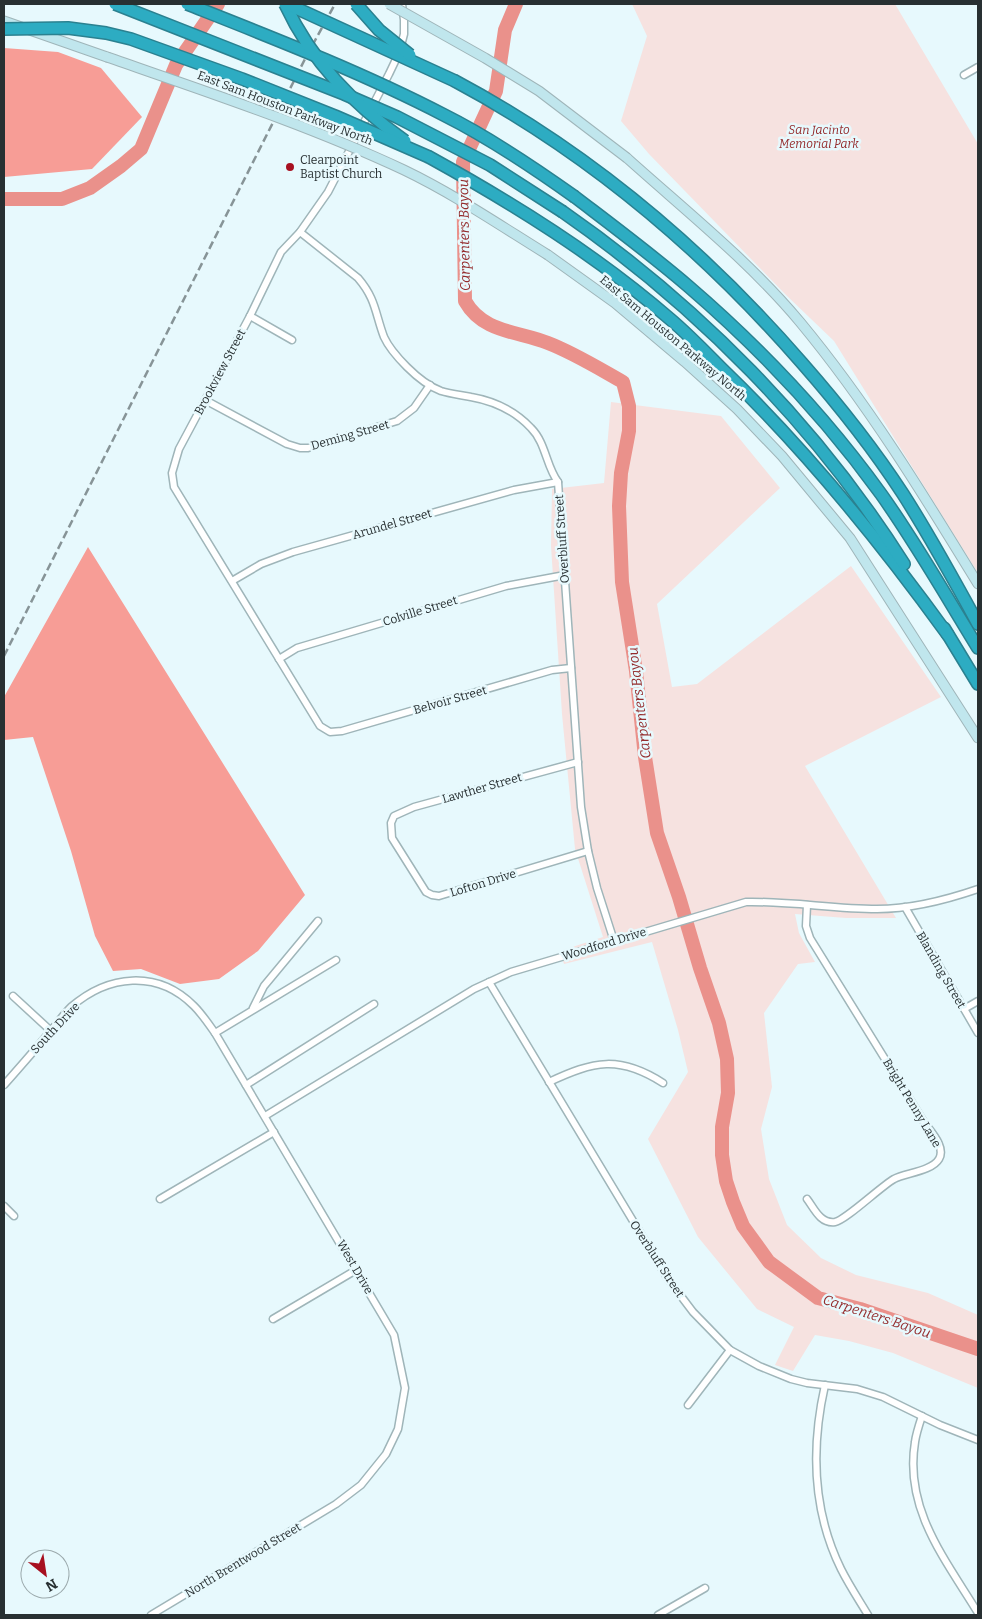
<svg xmlns="http://www.w3.org/2000/svg" width="982" height="1619" font-family="Bitter,serif">
<style>
.green{fill:#f6e2e0}
.forest{fill:#f79d96}
.lines{fill:none;stroke-linecap:round;stroke-linejoin:round}
.river{stroke:#ea918b;stroke-width:14}
.street-casing{stroke:#9fb5b9;stroke-width:9}
.secondary-casing{stroke:#9fb5b9;stroke-width:11}
.highway-casing{stroke:#2b8190;stroke-width:14}
.street{stroke:#fff;stroke-width:6}
.secondary{stroke:#c0e6ed;stroke-width:9}
.highway{stroke:#2dacc2;stroke-width:11}
.rail{stroke:#879497;stroke-width:2.5;stroke-dasharray:8 4;stroke-linecap:butt}
.secondary-bridge-casing{stroke:#9fb5b9;stroke-width:11;stroke-linecap:butt}
.highway-bridge-casing{stroke:#2b8190;stroke-width:14;stroke-linecap:butt}
.secondary-bridge{stroke:#c0e6ed;stroke-width:9}
.highway-bridge{stroke:#2dacc2;stroke-width:11}
.poi-dot{fill:#a71020;stroke:#e7f9fd;stroke-width:2}
.labels{text-anchor:middle;stroke-width:5;stroke-linejoin:round;paint-order:stroke}
.street-label{font-size:12px;fill:#283032;stroke:#e7f9fd}
.park-label{font-size:12px;font-style:italic;fill:#942b2c;stroke:#e7f9fd}
.poi-label{font-size:12px;fill:#283032;stroke:#e7f9fd;text-anchor:start}
.water-label{font-size:14px;font-style:italic;fill:#942c2d;stroke:#e7f9fd}
</style>
<rect width="100%" height="100%" fill="#e7f9fd"/>
<!-- green -->
<g class="green">
<path d="M632,4h263l83,140v429l-144,-232 -48,-46 -137,-141 -28,-33 26,-85z"/>
<path d="M611,402l110,14 59,72 -123,116 15,83 25,-3 154,-118 90,131 -136,69 91,152h-50l-51,-4 4,19 16,29 -17,2 -34,49 8,74 -11,42 8,50 18,46 34,33 35,17 72,18 50,22v73l-85,-35 -44,-12 -34,-6 -22,36 -18,-6 19,-38 -37,-18 -59,-72 -50,-98 40,-67 -10,-42 -26,-88 -88,22 -4,-13 43,-14 -28,-88 -13,-135 -11,-168 1,-57 52,-6z"/>
</g>
<!-- forest -->
<g class="forest">
<path d="M4,48l54,4 43,16 41,49 -50,52 -88,8z"/>
<path d="M88,547l217,348 -47,56 -39,28 -39,5 -39,-15 -28,2 -18,-35 -24,-85 -38,-114 -29,3v-43z"/>
</g>
<g class="lines">
<!-- river -->
<g class="river">
<path d="M516,4l-11,26 -9,61 -33,71 2,139c18,32 53,30 83,42 26,10 50,25 75,39l6,24v25l-8,42 -2,33 3,76 14,89 9,86 12,76 22,64 21,71 19,55 8,36 1,34 -6,34v28l4,26 7,21 10,24 26,36 49,36 42,11 118,40"/>
<path d="M4,199h58l28,-11 31,-22 20,-17 35,-84 42,-61"/>
</g>
<defs>
<g id="street">
<path d="M402,4l2,16v14l-5,19 -10,21 -61,118 -28,40 -19,20 -31,64 -71,133 -7,24 2,14 146,239 10,6 12,-1 210,-61 19,-2"/>
<path d="M964,75l14,-8"/>
<path d="M300,232l58,46c18,21 17,35 26,59 5,11 14,21 23,30 10,10 21,19 34,24 10,3 20,4 30,6 23,4 44,14 60,31 15,15 15,38 27,54l23,325 7,44 9,37 17,53"/>
<path d="M250,316l42,24"/>
<path d="M205,400l82,44 13,4h8l89,-27 17,-13 16,-23"/>
<path d="M232,581l29,-17 32,-12 221,-62 44,-8"/>
<path d="M279,659l18,-11 209,-62 59,-11"/>
<path d="M578,762l-164,45 -20,9 -3,7 1,15 34,54 6,3 7,1 149,-45"/>
<path d="M905,907l73,126"/>
<path d="M489,982l179,297 25,33 37,38 29,16 32,13 16,4 50,6 26,8 57,28 38,15"/>
<path d="M13,996l38,35"/>
<path d="M253,1008l11,-22 54,-65"/>
<path d="M964,1009l14,-8"/>
<path d="M215,1033l121,-73"/>
<path d="M549,1082c45,-21 70,-27 114,1"/>
<path d="M4,1085c15,-17 30,-34 45,-52 7,-8 14,-18 22,-26 37,-32 86,-38 123,-1 8,8 14,17 21,27l179,302 11,53 -7,41 -12,25 -25,31 -25,19 -185,111"/>
<path d="M246,1085l128,-81"/>
<path d="M265,1116l209,-127 37,-17 235,-70c44,-1 87,7 131,7 34,0 69,-9 101,-20"/>
<path d="M160,1199l114,-67"/>
<path d="M807,1199c7,9 13,25 28,23 11,-2 45,-35 59,-43 12,-6 38,-8 45,-20 7,-12 -8,-27 -15,-37l-114,-184 -4,-12 1,-21"/>
<path d="M4,1206l10,10"/>
<path d="M273,1319l83,-49"/>
<path d="M825,1385c-14,62 -13,125 16,184 8,16 18,31 27,46"/>
<path d="M688,1405l42,-55"/>
<path d="M922,1416c-3,9 -6,18 -7,26 -11,67 30,117 63,171"/>
<path d="M658,1615l47,-27"/>
</g>
<g id="secondary">
<path d="M4,21l103,36"/>
<path d="M627,158c59,53 122,103 173,164 68,82 123,172 178,262"/>
<path d="M548,255l67,48 70,59 52,47 45,47 68,82 128,200"/>
</g>
<g id="highway">
<path d="M455,81c133,71 248,168 347,282 36,41 71,85 101,131 27,42 51,86 75,130"/>
<path d="M429,157c85,47 167,98 241,162 19,16 36,34 54,52 84,81 156,170 224,264"/>
<path d="M575,197c38,29 77,58 113,89 71,61 138,132 193,208 35,49 65,102 97,154"/>
<path d="M563,212c135,94 253,213 341,352"/>
<path d="M944,628l34,56"/>
</g>
</defs>
<!-- street casing -->
<use href="#street" class="street-casing"/>
<!-- secondary casing -->
<use href="#secondary" class="secondary-casing"/>
<!-- highway casing -->
<use href="#highway" class="highway-casing"/>
<!-- street -->
<use href="#street" class="street"/>
<!-- secondary -->
<use href="#secondary" class="secondary"/>
<!-- highway -->
<use href="#highway" class="highway"/>
<!-- rail -->
<path class="rail" d="M4,656l302,-599 29,-53"/>
<defs>
<g id="secondary-bridge">
<path d="M389,4l96,54 54,33 88,67"/>
<path d="M107,57c100,35 201,68 297,113 50,24 97,56 144,85"/>
</g>
<g id="highway-bridge">
<path d="M115,4l229,90 53,23 93,48 73,47"/>
<path d="M187,4c86,34 174,68 257,111 46,23 89,52 131,82"/>
<path d="M285,4c27,58 68,100 120,137"/>
<path d="M287,4l168,77"/>
<path d="M356,4l23,26 31,25"/>
<path d="M4,29l64,-1 38,5 25,6 111,40 93,37 94,41"/>
</g>
</defs>
<!-- secondary-bridge casing -->
<use href="#secondary-bridge" class="secondary-bridge-casing"/>
<!-- highway-bridge casing -->
<use href="#highway-bridge" class="highway-bridge-casing"/>
<!-- secondary-bridge -->
<use href="#secondary-bridge" class="secondary-bridge"/>
<!-- highway-bridge -->
<use href="#highway-bridge" class="highway-bridge"/>
</g>
<!-- markers -->
<circle class="poi-dot" cx="290" cy="167" r="5"/>
<g class="labels">
<!-- street labels -->
<g class="street-label">
<text transform="translate(285 108) rotate(21)" y="4">East Sam Houston Parkway North</text>
<text transform="translate(673 338) rotate(40)" y="4">East Sam Houston Parkway North</text>
<text transform="translate(220 372) rotate(-62)" y="4">Brookview Street</text>
<text transform="translate(350 435) rotate(-16)" y="4">Deming Street</text>
<text transform="translate(392 524) rotate(-16)" y="4">Arundel Street</text>
<text transform="translate(562 539) rotate(-94)" y="4">Overbluff Street</text>
<text transform="translate(420 611) rotate(-17)" y="4">Colville Street</text>
<text transform="translate(450 700) rotate(-16)" y="4">Belvoir Street</text>
<text transform="translate(482 788) rotate(-16)" y="4">Lawther Street</text>
<text transform="translate(483 883) rotate(-17)" y="4">Lofton Drive</text>
<text transform="translate(604 944) rotate(-17)" y="4">Woodford Drive</text>
<text transform="translate(941 970) rotate(60)" y="4">Blanding Street</text>
<text transform="translate(55 1028) rotate(-47)" y="4">South Drive</text>
<text transform="translate(912 1103) rotate(59)" y="4">Bright Penny Lane</text>
<text transform="translate(657 1259) rotate(57)" y="4">Overbluff Street</text>
<text transform="translate(355 1267) rotate(60)" y="4">West Drive</text>
<text transform="translate(243 1560) rotate(-31)" y="4">North Brentwood Street</text>
</g>
<!-- park labels -->
<g class="park-label">
<text x="819" y="134">San Jacinto<tspan x="819" dy="14">Memorial Park</tspan></text>
</g>
<!-- poi labels -->
<g class="poi-label">
<text x="300" y="164">Clearpoint<tspan x="300" dy="14">Baptist Church</tspan></text>
</g>
<!-- water labels -->
<g class="water-label">
<text transform="translate(464 235) rotate(-91)" y="5">Carpenters Bayou</text>
<text transform="translate(639 703) rotate(-97)" y="5">Carpenters Bayou</text>
<text transform="translate(877 1316) rotate(18)" y="5">Carpenters Bayou</text>
</g>
</g>
<!-- border -->
<rect width="982" height="1619" fill="none" stroke="#283032" stroke-width="10"/>
<!-- north arrow -->
<g transform="translate(45 1574) rotate(150)"><circle r="24" fill="#e7f9fd" stroke="#9ba9ac"/>
<path d="M0-4L9 19L0 12L-9 19Z" fill="#a71020"/>
<text y="-8" font-size="14" font-weight="bold" text-anchor="middle" fill="#283032">N</text>
</g>
</svg>
